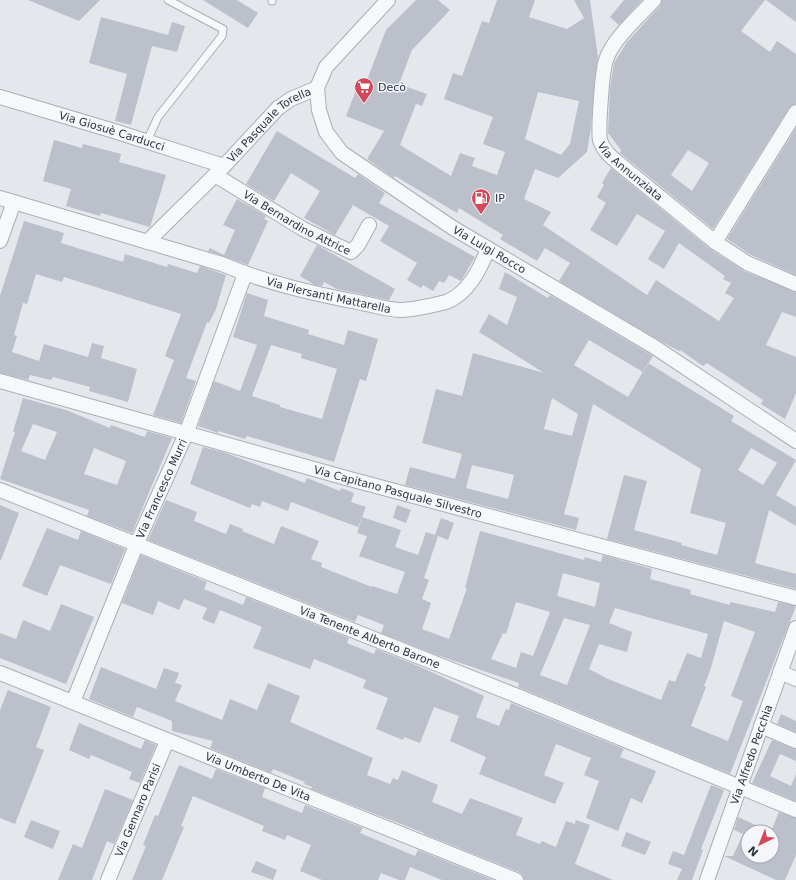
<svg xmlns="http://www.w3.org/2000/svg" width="796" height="880" font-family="'DejaVu Sans',sans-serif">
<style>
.building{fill:#bbc0ca;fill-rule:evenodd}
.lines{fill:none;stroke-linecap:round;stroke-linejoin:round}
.lane-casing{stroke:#a9aeb7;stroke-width:9}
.street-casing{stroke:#a9aeb7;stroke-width:16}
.lane{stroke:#f7f8fa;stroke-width:7}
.street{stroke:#f7f8fa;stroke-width:14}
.labels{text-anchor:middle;stroke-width:3;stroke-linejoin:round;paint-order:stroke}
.poi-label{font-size:11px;fill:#2b3445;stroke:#f4f6f9;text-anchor:start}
.street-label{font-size:11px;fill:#2b3445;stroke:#f4f6f9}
</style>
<rect width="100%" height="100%" fill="#e4e7ec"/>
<!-- building -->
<g class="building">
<path d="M28,0h72l-21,21z"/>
<path d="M203,0h34l21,13 -10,15z"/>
<path d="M416,0h22l12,10 -38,40 -13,34 28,10 -5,12 -6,-2 -16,41 51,31 9,-23 15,5 -3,8 25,9 8,-23 -22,-8 10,-27 -49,-18 9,-26 9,3 20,-55 7,2 8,-23h38l-6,17 38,12 17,-11 -10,-18h16l8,57 -3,18 -4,52 -4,25 -29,26 -23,-9 -11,30 27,13 -8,13 104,70 9,-15 63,41 15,-23 -9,-5 6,-10 -8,-4 2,-3 -46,-33 -15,26 -16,-10 17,-28 -28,-17 -20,32 -27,-16 16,-27 -9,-6 7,-12 -2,-2 9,-15 99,81 34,22 52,21v25l-14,-5 -16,33 30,12v36l-11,26 -24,-15 2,-4 -56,-37 -4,3 -23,-16 -1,1 -17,-9 -103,-61 11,-18 -25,-15 -8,13 -37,-22 3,-4 -44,-27 -2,5 -62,-37 -1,2 -27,-19 17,-28 -38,-15 12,-31 6,3 22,-58zM538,92l41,9 -9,43 -9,11 -36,-16z"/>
<path d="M624,0h18l-23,25 -9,-8z"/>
<path d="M662,0h103l-24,31 29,21 7,-11 19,13v50l-7,4 -76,121 -93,-76 1,-3 -13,-17 2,-45 4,-25 13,-21 33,-36zM688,150l21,13 -17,28 -21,-16z"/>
<path d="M766,0h30v22z"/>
<path d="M101,17l67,18 4,-13 13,4 -8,26 -25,-6 -21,79 -16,-4 12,-47 -38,-11z"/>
<path d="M796,128v147l-45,-20 -24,-16z"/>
<path d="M277,131l78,47 3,-4 27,19 -6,10 96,54 -14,24 -12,-6 -5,8 -5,-2 -6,10 -10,-6 -2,3 -14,-8 10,-17 -37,-22 9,-15 -36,-21 -18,30 -31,-17 16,-27 -29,-18 -17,28 -28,-17z"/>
<path d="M54,140l28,8 1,-4 38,10 -2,8 47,13 -16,52 -49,-14 -1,3 -34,-10 5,-17 -28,-8z"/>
<path d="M237,199l29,17 -2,3 4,2 -20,44 -40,-14 2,-3 14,7 11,-25 -12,-5z"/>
<path d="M24,221l40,12 -3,10 62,19 2,-8 42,13 1,-3 29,9 3,-7 26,9 -10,34 -7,14 -2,-1 -21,56 10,3 -15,42 -28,-8 21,-55 -9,-4 16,-42 -117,-37 -2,5 -26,-8 -9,30 -4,-1 -9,32 3,1 -5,16 27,9 5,-17 44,13 4,-14 12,3 -3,12 36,11 -9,33 -39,-11 1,-4 -37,-10 -2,3 -21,-5 -2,5 -28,-7v-77z"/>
<path d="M317,245l78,44 -6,11 -52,-11 -13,-7 -2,4 -7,-1 -15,-9z"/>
<path d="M505,272l43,26 2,-3 103,61 -10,16 -54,-32 -15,25 54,32 20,-34 86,53 -3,5 65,39 -20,35 20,12v19l-27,-16 -14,53 41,11v15l-189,-50 17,-64 23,6 -13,49 48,13 -1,2 36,10 9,-32 -36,-10 11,-44 -108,-65 -29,110 15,4 -3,12 -171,-45 5,-18 45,12 7,-25 -40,-11 14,-54 26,7 11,-43 71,20 -65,-41 10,-18 18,11 10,-28 -18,-8zM552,398l26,16 -6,22 -28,-7zM751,448l26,15 -14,22 -25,-15zM472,465l42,10 -6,24 -42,-11z"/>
<path d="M247,293l21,7 -4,16 45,14 -1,4 36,11 4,-15 30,9 -12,42 -6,-2 -26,83 -87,-26 -2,3 -27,-8v2l-20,-7 16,-45 26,10 17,-46 -24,-8zM271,345l31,9 -1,4 36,11 -15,50 -42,-12v-2l-28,-9z"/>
<path d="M23,398l43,12 44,18 1,-3 28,10 6,2 2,-6 25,7 -40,95 -45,-17 2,-6 -89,-31 15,-47h-2zM33,424l24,8 -12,28 -24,-9zM94,448l32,13 -9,24 -33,-11z"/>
<path d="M203,447l23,6 79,30 2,-5 33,13 1,-3 13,5 -3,9 15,5 -8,20 -67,-25 -3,9 -26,-10 -2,6 -8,-3 -2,4 -60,-24z"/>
<path d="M166,500l31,12 -3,9 32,13 4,-10 13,5 -1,2 32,13 7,-18 38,15 -8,18 11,4 -1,4 51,20v-1l25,8 8,-22 -46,-16 8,-20 -10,-3 5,-16 39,13 -6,17 23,8 8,-23 9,3 6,-17 13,5 -6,17 -10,-4 -14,42 5,2 -7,19 9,4 -9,26 27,10 18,-51h-2l15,-57 104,29 1,-3 16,5 2,-7 49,14 -2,10 41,11 -1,4 40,11v-3l45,10 3,-10 18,4 -66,168 -212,-87 1,-4 -82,-28 -56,-22 3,-8 -26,-10 -3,7 -207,-82zM563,573l37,10 -5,24 -38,-11zM516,602l34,10 -17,44 -12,-4 -5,16 -25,-9 12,-26 3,1zM615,608l93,26 -7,24 -14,-5 -12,29 -6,-2 -8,20 -53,-21 -19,-10 10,-25 28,8 5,-20 -23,-9zM564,618l26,7 -23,60 -27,-10zM724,621l31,11 -24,64 12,5 -15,40 -37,-15 15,-39 -2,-1 7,-18z"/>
<path d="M0,505l19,8 -18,47h-1z"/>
<path d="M397,505l14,5 -5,13 -13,-5z"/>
<path d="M47,528l31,12 3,-9 44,18 -14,35 -51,-19 -13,31 -25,-10z"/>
<path d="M141,555l66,27 -3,7 39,16 3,-8 103,41 -2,5 27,11 2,-5 40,16 68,31 -8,21 23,9 7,-17 3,1 2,-7 113,46 -4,8 36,14 -5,13h-1l-8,19 -11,-5 -13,33 -32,-13 13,-37 -15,-6 7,-17 -35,-14 -12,31 20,8 -9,21 -76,-30 7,-17 -36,-16 9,-25 -25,-9 -14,36 -16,-6 -1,3 -27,-11 12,-31 -25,-10 3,-8 -52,-21 -4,10 -57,-21 9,-21 -42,-17 -6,14 -12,-5 5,-11 -23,-9 -5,11 -21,-9 -5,14 -31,-12z"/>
<path d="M61,604l33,13 -28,67 -66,-26v-25l16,6 7,-19 27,11z"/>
<path d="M101,667l55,22 8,-21 15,5 -4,10 7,2 -7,16 47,19 8,-21 27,11 11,-27 32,13 -10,26 83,36 -6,17 23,9 3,-6 5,2 4,-10 36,15 -6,17 30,12 8,-16 53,20 -7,17 24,9 2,-3 14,6 10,-26 9,3 1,-4 14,5 -15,39 38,16h-89l-1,-5 -4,-3 -95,-38v-1l-113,-44 1,-2 -8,-3 1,-2 -32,-13 -2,4 -61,-25 3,-7 -41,-10v-10l-35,-14 -4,10 -44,-18z"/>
<path d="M8,690l43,17 -15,40 8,3 -29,74 -15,-6v-108z"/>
<path d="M781,714l15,7v11l-19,-8z"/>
<path d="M79,723l62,26 4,-9 11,5 -16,38 -11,-4 3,-7 -41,-17 -2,4 -20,-9z"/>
<path d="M772,740l24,9v12l-16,-7 -10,22 21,10 5,-12v27l-44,-18z"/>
<path d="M179,765l33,14 4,-10 49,19 -3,9 40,16 3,-8 58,23 -3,5 55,23 3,-6 75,30h-51l-32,-13 -5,13h-6l-18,-7 -3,7h-56l-22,-9 11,-26 -24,-10 -2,5 -23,-9 2,-5 -71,-30 -12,30 3,1 -22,53h-30l14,-34 -3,-1 12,-30 3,1z"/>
<path d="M711,785l13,5 -23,59 2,1 -11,30h-15l5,-11 -14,-5 5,-13 11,4z"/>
<path d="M105,789l28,11 -19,44 -7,-3 -15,39h-34l15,-36 9,4z"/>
<path d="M779,812l17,6v37l-11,25h-9l-52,-24h9l10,-22 -9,-4 4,-13 33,15h-23v24h24v-27z"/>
<path d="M31,820l29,11 -7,18 -29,-12z"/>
<path d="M626,832l25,10 -6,13 -24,-9z"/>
<path d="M256,861l21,9 -4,10 -22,-8z"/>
</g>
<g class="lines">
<defs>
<g id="lane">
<path d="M272,0v1"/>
<path d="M147,141l11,-24 64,-81 1,-7 -55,-29"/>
</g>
<g id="street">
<path id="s1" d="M388,0l-62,67 -9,21 2,22 7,22 16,21 111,75 200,118 143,95"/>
<path id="s2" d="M654,0c-15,16 -42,40 -48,60 -4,10 -8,71 -6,80 3,10 10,16 17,22l98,80 32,21 49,21"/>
<path id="s3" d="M0,97l114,34 110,35"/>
<path id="s4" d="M215,175l88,54 48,23 7,-7 11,-20"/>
<path id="s5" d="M0,198l222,66c44,19 93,30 140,39 12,2 26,7 39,7 10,0 34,-5 45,-8 22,-8 34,-33 42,-53"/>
<path d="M0,241l14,-39"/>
<path id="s6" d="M147,242l77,-76 54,-58 13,-9 26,-11"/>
<path d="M715,242l81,-130"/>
<path id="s7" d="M0,381l346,97 450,120"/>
<path id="s8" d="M0,490l515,205 281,115"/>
<path d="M780,672l16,7"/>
<path id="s9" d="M0,673l516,207"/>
<path id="s10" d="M73,702l64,-159 49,-109 59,-160"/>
<path d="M761,726l35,15"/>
<path id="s11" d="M108,880l59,-139"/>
<path id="s12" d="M707,880l89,-252"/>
</g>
</defs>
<!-- lane casing -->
<use href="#lane" class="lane-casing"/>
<!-- street casing -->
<use href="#street" class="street-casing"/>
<!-- lane -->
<use href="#lane" class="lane"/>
<!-- street -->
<use href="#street" class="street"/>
</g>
<!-- icons -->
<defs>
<symbol id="supermarket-pin" viewBox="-11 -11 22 30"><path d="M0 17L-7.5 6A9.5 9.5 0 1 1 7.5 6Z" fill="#d1495b" stroke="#f4f6f9"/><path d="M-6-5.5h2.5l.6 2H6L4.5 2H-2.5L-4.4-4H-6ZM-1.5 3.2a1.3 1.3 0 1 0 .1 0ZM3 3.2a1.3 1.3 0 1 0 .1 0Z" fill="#fff"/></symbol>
<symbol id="fuel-pin" viewBox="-11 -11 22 30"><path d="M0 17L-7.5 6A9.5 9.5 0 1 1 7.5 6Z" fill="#d1495b" stroke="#f4f6f9"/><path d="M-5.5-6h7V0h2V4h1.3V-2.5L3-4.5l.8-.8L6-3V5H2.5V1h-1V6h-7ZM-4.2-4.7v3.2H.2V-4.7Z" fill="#fff"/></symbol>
</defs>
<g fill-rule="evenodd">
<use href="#supermarket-pin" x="353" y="76" width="22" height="30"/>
<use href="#fuel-pin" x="470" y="187" width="22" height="30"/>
</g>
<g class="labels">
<!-- poi labels -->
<g class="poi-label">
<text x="378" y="91">Decò</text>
<text x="495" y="202">IP</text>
</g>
<!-- street labels -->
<g class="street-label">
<text dy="4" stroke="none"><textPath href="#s6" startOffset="170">Via Pasquale Torella</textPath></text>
<text dy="4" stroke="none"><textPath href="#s3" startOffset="117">Via Giosuè Carducci</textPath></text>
<text dy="4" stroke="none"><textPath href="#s2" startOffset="202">Via Annunziata</textPath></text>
<text dy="4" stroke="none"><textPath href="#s4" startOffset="95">Via Bernardino Attrice</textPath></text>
<text dy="4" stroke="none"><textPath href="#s1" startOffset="362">Via Luigi Rocco</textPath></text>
<text dy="4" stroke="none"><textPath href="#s5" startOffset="343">Via Piersanti Mattarella</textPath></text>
<text dy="4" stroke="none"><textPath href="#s10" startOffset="231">Via Francesco Murri</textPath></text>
<text dy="4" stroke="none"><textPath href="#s7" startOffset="413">Via Capitano Pasquale Silvestro</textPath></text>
<text dy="4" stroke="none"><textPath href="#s8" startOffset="398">Via Tenente Alberto Barone</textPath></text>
<text dy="4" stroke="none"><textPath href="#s12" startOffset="133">Via Alfredo Pecchia</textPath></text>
<text dy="4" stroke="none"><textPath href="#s9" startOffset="278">Via Umberto De Vita</textPath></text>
<text dy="4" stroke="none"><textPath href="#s11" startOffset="76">Via Gennaro Parisi</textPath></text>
</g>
</g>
<!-- north arrow -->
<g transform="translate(760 844) rotate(223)"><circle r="19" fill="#f4f6f9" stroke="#a4a8b1"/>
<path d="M0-3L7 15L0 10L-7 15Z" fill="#d1495b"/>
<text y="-6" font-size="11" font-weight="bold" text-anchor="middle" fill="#2b3445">N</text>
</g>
</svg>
